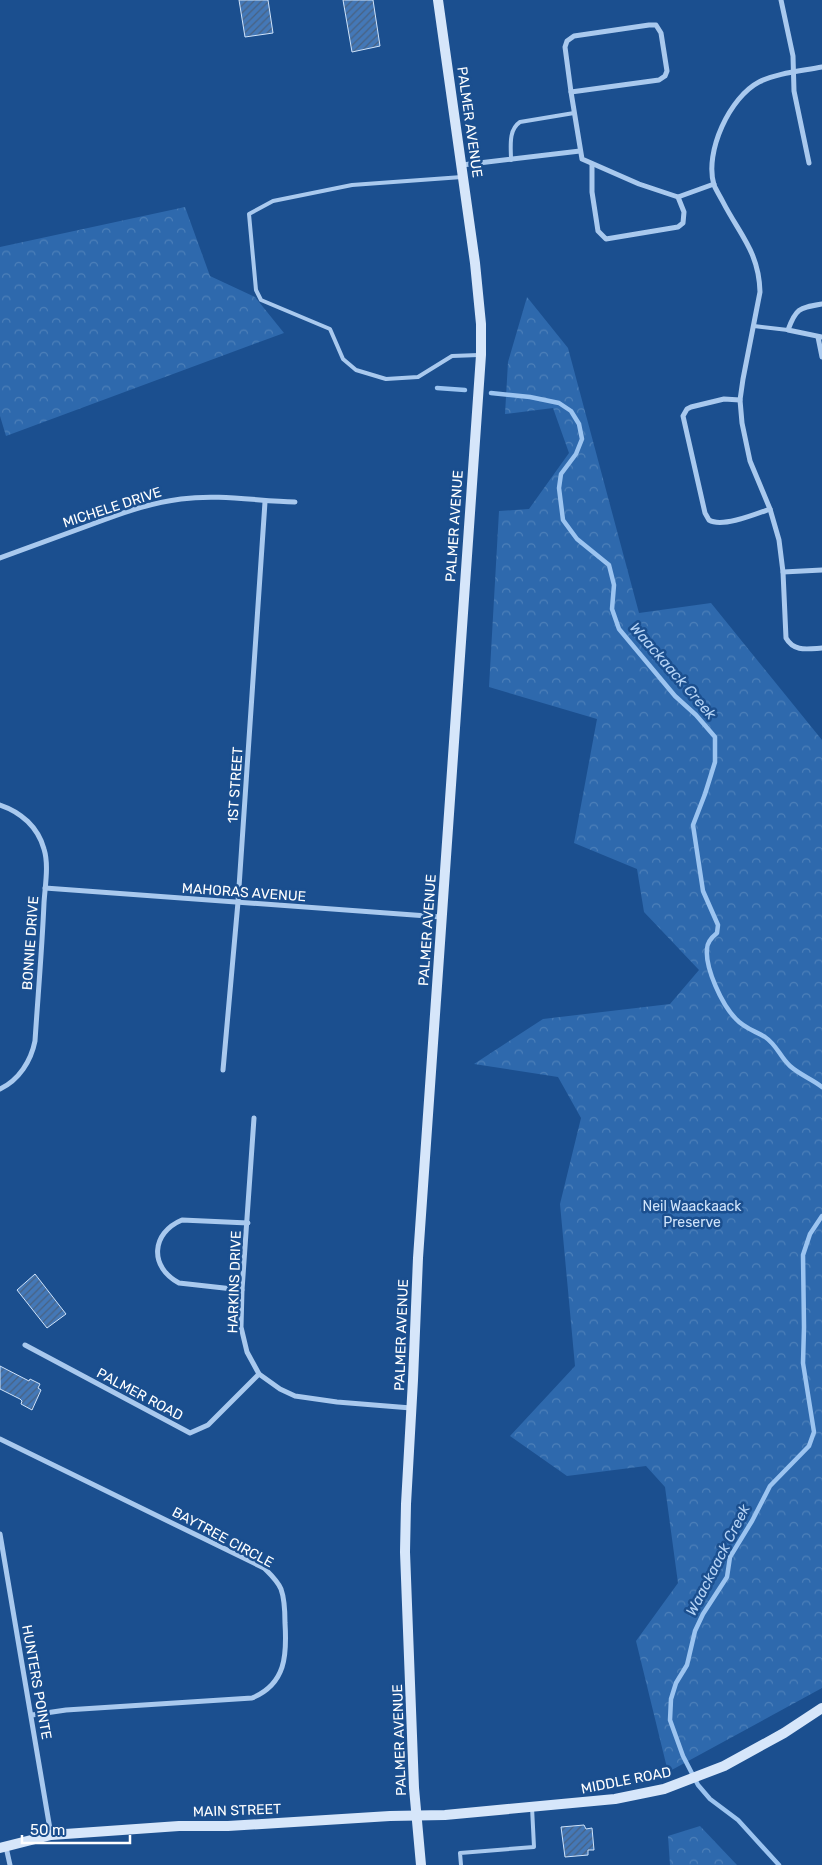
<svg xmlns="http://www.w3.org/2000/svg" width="822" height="1865" font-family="Rubik,sans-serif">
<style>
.forest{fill:url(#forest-crowns)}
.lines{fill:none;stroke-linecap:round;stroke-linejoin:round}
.stream{stroke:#9cc4f0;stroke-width:4.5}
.building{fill:url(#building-hatch);stroke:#cfe3fa}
.lane{stroke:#a9c9ee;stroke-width:4}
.street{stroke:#a9c9ee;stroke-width:5}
.secondary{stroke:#d6e6fa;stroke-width:10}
.labels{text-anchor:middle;stroke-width:5;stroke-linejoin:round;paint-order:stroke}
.street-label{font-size:14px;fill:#fff;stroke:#1b4f8f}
.park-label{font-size:14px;fill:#cfe3fa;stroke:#1b4f8f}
.water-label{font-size:15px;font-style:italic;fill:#b5d3f5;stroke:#1b4f8f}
</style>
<defs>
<pattern id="forest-crowns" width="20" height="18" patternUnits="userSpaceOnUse" patternTransform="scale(1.25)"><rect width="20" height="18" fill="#2e69ad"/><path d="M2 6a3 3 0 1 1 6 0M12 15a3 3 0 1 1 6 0" fill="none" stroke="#4d80b9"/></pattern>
<pattern id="building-hatch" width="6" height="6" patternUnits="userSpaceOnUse" patternTransform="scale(1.25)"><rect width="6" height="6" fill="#4478b7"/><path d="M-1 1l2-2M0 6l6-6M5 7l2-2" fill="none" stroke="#486282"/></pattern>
</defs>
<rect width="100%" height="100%" fill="#1b4f8f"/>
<!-- forest -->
<g class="forest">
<path d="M185,207l25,69 45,21 29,36 -278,103 -6,-20v-169z"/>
<path d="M527,297l41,51 71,265 72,-10 111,137v948l-154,84 -32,-131 42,-58 -13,-96 -19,-21 -79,10 -57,-40 65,-70 -15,-162 21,-86 -23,-41 -84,-13 69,-45 127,-15 29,-34 -55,-58 -7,-43 -63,-26 23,-124 -108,-32 10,-176 30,-2 40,-56 -16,-45 -48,6 3,-52z"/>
<path d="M700,1826l37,39h-67l-2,-29z"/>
</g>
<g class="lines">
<!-- stream -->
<g class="stream">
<path d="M437,388l28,2"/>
<path d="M491,393l39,4 29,6 12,8 8,13 3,15 -6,15 -15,20 -2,14 4,32 14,19 32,26 5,20 -2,24 7,20 56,67 21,19 19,22v25l-10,32 -12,31 10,66 15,34 -1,8c-5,4 -10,10 -10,16 -2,19 15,56 29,70 8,9 19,12 29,18 12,8 15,20 25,29 10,9 22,13 32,21"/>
<path d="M779,1865l-41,-45 -28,-21 -12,-14 -15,-29 -13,-36 1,-21 5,-16 11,-18 8,-34 8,-17 24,-37 3,-20 22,-36 18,-35 39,-40 5,-14 -11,-69 1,-36 -1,-72 7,-21 12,-18"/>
</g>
</g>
<!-- building -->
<g class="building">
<path d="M239,0h29l5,33 -28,4z"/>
<path d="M343,0h30l7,46 -28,6z"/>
<path d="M35,1274l31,40 -19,14 -30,-38z"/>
<path d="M0,1366l29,15 1,-2 10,5 -2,4 3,2 -9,20 -11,-6 1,-3 -2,-2 -20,-10z"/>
<path d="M584,1825l2,4 6,-1 2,22h-6v5l-23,2 -4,-30z"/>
</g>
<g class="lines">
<!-- lane -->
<g class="lane">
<path d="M511,160c0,-13 -3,-30 9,-38l54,-9"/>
<path d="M462,177l-110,8 -79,16 -24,13 7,76 5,10 69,29 13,30 13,11 30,9 32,-2 34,-21 27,-1"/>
<path d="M754,326l34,4"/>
<path d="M461,1865l-1,-12 74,-6 -2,-40"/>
</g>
<!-- street -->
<g class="street">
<path d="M781,0l12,56 1,35 15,72"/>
<path d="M649,25h7l5,8 6,38 -2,5 -6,4 -88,12 -6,-45 2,-6 7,-5z"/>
<path d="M822,67c-20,4 -45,6 -63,15 -29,15 -55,70 -45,103 2,5 6,11 9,17 17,33 36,50 37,90l-17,87 -3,21 2,23 8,38 20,48 9,31 4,32 3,66c8,14 21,11 36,10"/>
<path d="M571,92l11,67 57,25 39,13 36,-13"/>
<path d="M592,164v28l6,39 8,8 72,-12 5,-4 1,-11 -6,-15"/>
<path d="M462,165l118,-14"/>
<path d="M822,304c-23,4 -26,4 -34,26l34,7"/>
<path d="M818,337l4,20"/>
<path d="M740,400l-16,-1 -33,8 -4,2 -4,7 22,97 4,7c13,8 47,-6 61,-11"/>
<path d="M0,558c30,-11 60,-22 90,-33 29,-11 59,-22 91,-26 38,-5 76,2 114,3"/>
<path d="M783,572l39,-2"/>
<path d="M0,805c21,7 38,22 44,44 5,16 1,37 0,54 -2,46 -6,92 -9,138 -4,20 -16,39 -35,48"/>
<path d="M45,888l396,29"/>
<path d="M223,1070l15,-168 27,-400"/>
<path d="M254,1118l-12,172 -1,37 6,25 12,22 21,15 15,7 42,6 74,6"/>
<path d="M242,1290l-63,-7c-30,-16 -28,-50 3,-63l66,3"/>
<path d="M25,1345l165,88 18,-8 51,-51"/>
<path d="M0,1439l264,129c6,6 13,12 17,21 4,11 4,23 4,34 2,32 1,61 -33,75l-186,12 -34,5"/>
<path d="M0,1534l51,301"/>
<path d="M6,1847l4,18"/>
</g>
<!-- secondary -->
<g class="secondary">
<path d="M0,1848l51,-13 128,-9h49l162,-10 55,-1 170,-16 49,-10 60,-23 60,-33 38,-25"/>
<path d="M421,1865l-7,-77 -9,-236 1,-48 7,-124 5,-122 63,-903v-31l-6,-61 -37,-263"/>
</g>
</g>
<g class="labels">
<!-- street labels -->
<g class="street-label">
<text transform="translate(470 122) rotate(82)" y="5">PALMER AVENUE</text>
<text transform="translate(112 507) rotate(-18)" y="5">MICHELE DRIVE</text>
<text transform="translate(454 526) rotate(-86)" y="5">PALMER AVENUE</text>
<text transform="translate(235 785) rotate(-86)" y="5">1ST STREET</text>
<text transform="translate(244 892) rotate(4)" y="5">MAHORAS AVENUE</text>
<text transform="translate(427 930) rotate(-86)" y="5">PALMER AVENUE</text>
<text transform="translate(30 943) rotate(-86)" y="5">BONNIE DRIVE</text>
<text transform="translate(234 1282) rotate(-88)" y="5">HARKINS DRIVE</text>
<text transform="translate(401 1335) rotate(-88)" y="5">PALMER AVENUE</text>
<text transform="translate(140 1394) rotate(28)" y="5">PALMER ROAD</text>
<text transform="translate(223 1537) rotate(28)" y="5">BAYTREE CIRCLE</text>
<text transform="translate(37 1682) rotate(80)" y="5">HUNTERS POINTE</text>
<text transform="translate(399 1740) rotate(-92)" y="5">PALMER AVENUE</text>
<text transform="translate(626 1780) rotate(-11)" y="5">MIDDLE ROAD</text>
<text transform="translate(237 1810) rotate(-2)" y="5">MAIN STREET</text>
</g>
<!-- park labels -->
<g class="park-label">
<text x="692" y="1211">Neil Waackaack<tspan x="692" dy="16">Preserve</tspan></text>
</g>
<!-- water labels -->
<g class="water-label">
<text transform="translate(673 671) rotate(49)" y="5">Waackaack Creek</text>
<text transform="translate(718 1560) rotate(-63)" y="5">Waackaack Creek</text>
</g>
</g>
<!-- scale -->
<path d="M22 1835v8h108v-8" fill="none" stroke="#ffffff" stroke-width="2.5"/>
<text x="30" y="1835" font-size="15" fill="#ffffff" stroke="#1b4f8f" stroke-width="4" paint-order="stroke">50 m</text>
</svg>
